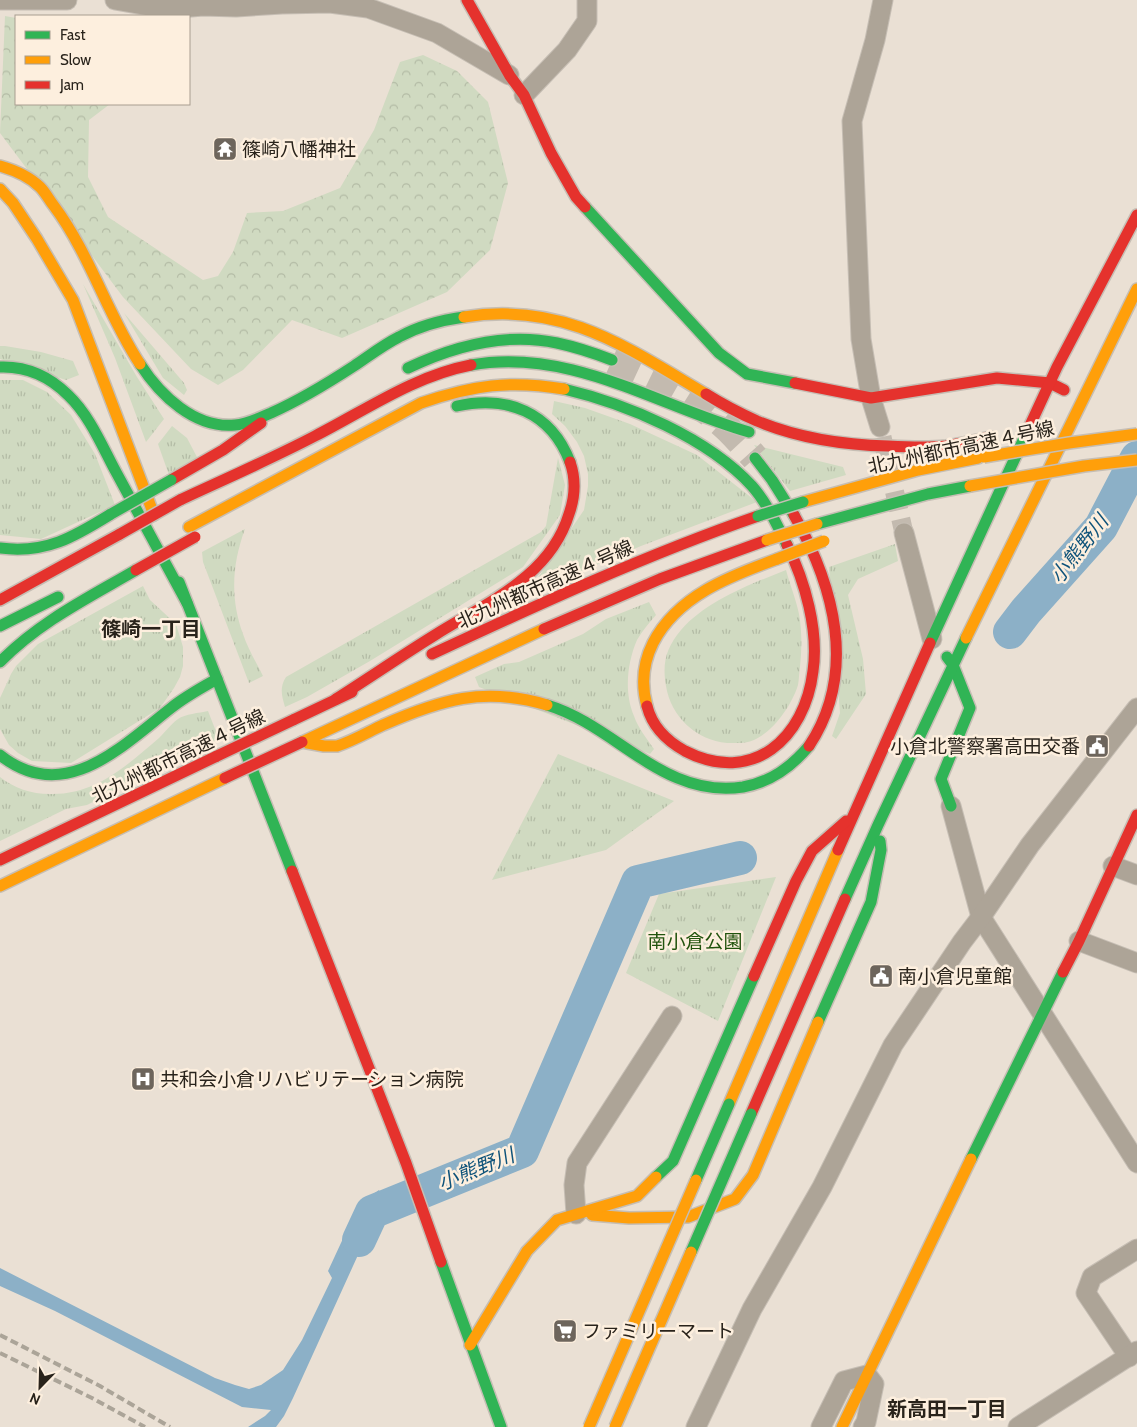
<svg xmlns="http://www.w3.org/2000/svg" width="1137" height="1427" font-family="Cabin,'Noto Sans JP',sans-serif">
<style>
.grass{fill:url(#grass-tufts)}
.forest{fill:url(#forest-crowns)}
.water{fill:#8cb0c7}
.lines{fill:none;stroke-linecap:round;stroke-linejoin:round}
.river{stroke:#8cb0c7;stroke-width:34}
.street-tunnel{stroke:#c3baaf;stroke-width:19;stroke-dasharray:19 9;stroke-linecap:butt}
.highway-tunnel{stroke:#c3baaf;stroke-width:28;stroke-dasharray:28 14;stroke-linecap:butt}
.street-casing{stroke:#c6beb4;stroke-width:21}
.fast-casing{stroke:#c6beb4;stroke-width:14}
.slow-casing{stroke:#c6beb4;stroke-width:14}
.jam-casing{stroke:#c6beb4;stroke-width:14}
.street{stroke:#ada497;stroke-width:19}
.fast{stroke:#30b455;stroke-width:11}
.slow{stroke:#ff9f0a;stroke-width:11}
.jam{stroke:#e5322d;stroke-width:11}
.rail{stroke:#aba498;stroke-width:4;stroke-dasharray:8 4;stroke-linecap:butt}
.fast-bridge-casing{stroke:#c6beb4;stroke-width:14;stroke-linecap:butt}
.slow-bridge-casing{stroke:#c6beb4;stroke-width:14;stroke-linecap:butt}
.jam-bridge-casing{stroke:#c6beb4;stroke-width:14;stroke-linecap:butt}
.fast-bridge{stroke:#30b455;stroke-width:11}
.slow-bridge{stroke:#ff9f0a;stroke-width:11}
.jam-bridge{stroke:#e5322d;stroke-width:11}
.labels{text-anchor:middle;stroke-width:5;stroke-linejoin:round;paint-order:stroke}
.poi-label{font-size:19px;fill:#29231b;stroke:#fdefde;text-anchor:start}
.street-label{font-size:19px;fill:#29231b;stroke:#fdefde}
.park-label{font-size:19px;fill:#22540e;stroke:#fdefde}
.water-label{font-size:20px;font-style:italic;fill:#0f537a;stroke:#fdefde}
.neighbourhood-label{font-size:20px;font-weight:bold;fill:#29231b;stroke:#fdefde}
</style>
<defs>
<pattern id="grass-tufts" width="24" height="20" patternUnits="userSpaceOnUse" patternTransform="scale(1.25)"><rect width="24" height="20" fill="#d0dac1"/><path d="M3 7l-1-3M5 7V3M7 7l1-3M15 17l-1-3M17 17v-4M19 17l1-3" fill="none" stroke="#b3bba5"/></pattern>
<pattern id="forest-crowns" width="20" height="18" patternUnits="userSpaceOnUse" patternTransform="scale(1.25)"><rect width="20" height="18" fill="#d0dac1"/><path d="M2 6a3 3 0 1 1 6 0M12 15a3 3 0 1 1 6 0" fill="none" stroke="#b3bba5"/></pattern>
</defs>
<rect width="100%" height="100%" fill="#eae0d4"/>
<!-- grass -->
<g class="grass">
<path d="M83,284l54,93 27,42 -18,23 -31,-84z"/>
<path d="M124,313l60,70 3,7 -3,5 -21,-17z"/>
<path d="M0,346h5l36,6 32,9 6,14 -13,5 -66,-21z"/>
<path d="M0,380h23l24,12 24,23 24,39 20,51 -74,34 -41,-4z"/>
<path d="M554,401l31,7 45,16 67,31 60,47 -116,44 -102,43 -4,-7 49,-72 4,-24v-12l-4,-18 -7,-14 -12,-16 -13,-12z"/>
<path d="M172,426l15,12 11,21 -29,16 -11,-31z"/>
<path d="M754,445l89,22 3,8 -56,16z"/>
<path d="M558,458l7,27 -5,30 -37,52 -153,94 -63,36 -22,10c-3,-11 -6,-19 1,-30l255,-145 5,-6z"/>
<path d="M245,529c-13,35 -15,70 -2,105 5,15 13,28 20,42l-14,7 -46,-121 -1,-10z"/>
<path d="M895,544l3,17 -40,18 -10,16 15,64 3,35 -30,45 -4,-3 8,-23 -11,-146z"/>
<path d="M786,570c4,15 10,29 13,44 3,17 3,35 1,53 -1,6 -1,13 -2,18 -6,20 -25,47 -44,55 -8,4 -18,3 -27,3 -31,-3 -56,-26 -61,-57 -4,-23 0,-38 15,-56 25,-29 70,-46 105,-60z"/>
<path d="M143,586l7,14 26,24 7,23v19l-3,11 -6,11 -14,20 -89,55 -39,-2 -14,-8 -9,-8 -9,-16v-31l11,-24 5,-8 22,-22z"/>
<path d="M649,602l7,13c-7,8 -14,16 -19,25 -10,23 -13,53 -3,76 4,12 13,23 20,33l-4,5 -171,-67 -4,-10 29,-13 15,-2 64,-28 23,-15z"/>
<path d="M208,711l11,28 -132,66 -21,4 -66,32v-64c14,11 31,17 50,17 46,1 76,-28 109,-56 6,-6 12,-14 19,-19 7,-5 21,-6 30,-8z"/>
<path d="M558,754l116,47 -68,49 -114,30z"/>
<path d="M776,877l-58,144 -92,-48 33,-79z"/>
</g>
<!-- forest -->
<path class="forest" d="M5,16l11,2v86h94l-21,16 -1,57 20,40 95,63 15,-4 15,-24 14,-39 36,-2 57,-23 34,-58 26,-68 23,-7 34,16 31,31 20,81 -18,67 -43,42 -105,46 -50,-18 -49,50 -25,15 -27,-16 -68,-72 -123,-164z"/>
<!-- water -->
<path class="water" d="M379,1190l8,18 -8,12 -5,-1 -16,29v7l-65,143 -9,18 -8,11h-28l17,-11 6,-6 -29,-3 -187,-96 -55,-25v-18l215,110 20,7 14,4 12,-4 22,-15 19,-30 30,-62 -4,-7 31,-67z"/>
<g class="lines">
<!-- river -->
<g class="river">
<path d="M1010,632l16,-21 75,-84 36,-69"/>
<path d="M359,1240l13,-28 150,-61 116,-269 102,-24"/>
</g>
<!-- street-tunnel -->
<path class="street-tunnel" d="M882,437l22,96"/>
<!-- highway-tunnel -->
<path class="highway-tunnel" d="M612,360c42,18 84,38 117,70 9,9 18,19 26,28"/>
<defs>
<g id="street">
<path d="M0,0h67"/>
<path d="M115,0l45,8h19l24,-2 33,1 46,-3 48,-1 38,5 69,25 72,42"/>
<path d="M524,95l43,-45 20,-29v-21"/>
<path d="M880,427l-9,-29 -10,-59 -9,-218 23,-81 8,-40"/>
<path d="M904,533l28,106"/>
<path d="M951,806l30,111 156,246"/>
<path d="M1113,866l24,9"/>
<path d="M1079,941l58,22"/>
<path d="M576,1214l-2,-29 3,-22 95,-147"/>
<path d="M1129,1357l-43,-64 6,-16 45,-28"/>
<path d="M696,1427l56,-118 70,-122 71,-142 69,-103 19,-25 49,-72 107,-137"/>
<path d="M821,1427l23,-46 23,-6 7,9 -8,38 -3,5"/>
<path d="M1018,1427l119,-76"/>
</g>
<g id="fast">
<path d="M585,207l134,146 28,21 48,9"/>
<path d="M140,364c20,31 55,65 95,61 13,-1 24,-7 36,-12 29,-13 57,-30 83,-47 15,-10 29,-21 45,-29 20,-11 43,-17 65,-20"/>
<path d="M471,365c99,-18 187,41 278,67"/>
<path d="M0,367c27,-1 49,9 68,28 22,21 34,51 48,77 24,44 47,87 71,131"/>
<path d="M408,368c46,-22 98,-36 149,-25 19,4 37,10 55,17"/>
<path d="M564,389c63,15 144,49 188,97 15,17 25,39 35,59"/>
<path d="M457,406c50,-11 94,6 113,56"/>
<path d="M755,458l17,22 22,35"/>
<path d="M817,524l111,-30 42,-8"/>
<path d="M0,548c46,6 74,-11 111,-34"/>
<path d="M179,582l113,289"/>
<path d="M0,626l58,-29"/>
<path d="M930,643l96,-209"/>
<path d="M947,657l6,8 17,43 -29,71 10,27"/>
<path d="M0,662c39,-40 88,-64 136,-92"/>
<path d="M547,705c70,21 116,94 196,82 28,-5 48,-20 66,-41"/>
<path d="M0,755c64,51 121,-8 171,-47 15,-12 30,-20 46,-29"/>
<path d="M845,899l33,-74 88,-187"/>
<path d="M818,1022l53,-120 10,-52 -1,-9"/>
<path d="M971,1159l92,-187"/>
<path d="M656,1177l17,-16 81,-185"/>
<path d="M441,1262l60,165"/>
</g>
<g id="slow">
<path d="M0,166c14,4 30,11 40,21 6,6 9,13 14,19 36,48 53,108 86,158"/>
<path d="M0,189l13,14 24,36 36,61 81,215"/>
<path d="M464,317c99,-16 162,30 242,77"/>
<path d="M803,502l115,-32 60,-12"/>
<path d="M189,527l232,-124c52,-18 89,-23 143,-14"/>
<path d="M966,638l171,-349"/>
<path d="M647,706c-6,-22 -4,-43 6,-63 24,-47 77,-67 124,-84"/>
<path d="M302,742l22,4h13c16,-5 31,-14 46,-21 57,-25 101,-39 164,-20"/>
<path d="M302,742l242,-113"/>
<path d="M0,886l225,-108"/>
<path d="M729,1104l109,-254"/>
<path d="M592,1215l37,3 59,-1 47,-18 18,-24 65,-153"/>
<path d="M470,1345l57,-94 30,-31 80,-24 19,-19"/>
<path d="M842,1427l129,-268"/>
</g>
<g id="jam">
<path d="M467,0l43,76 14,19 27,58 25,44 9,10"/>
<path d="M795,383l76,15 126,-20 53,5 14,7"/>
<path d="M706,394c16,10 33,19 51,27 41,17 87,24 131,25 19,1 39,2 58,0 15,-2 30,-6 45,-9"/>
<path d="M1026,434l31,-67 80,-152"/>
<path d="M171,480l52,-30 38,-27"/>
<path d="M180,500c45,-21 91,-41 135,-64 51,-26 99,-60 156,-71"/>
<path d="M794,515c40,71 64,157 15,231"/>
<path d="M0,600l120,-66"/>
<path d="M544,629l116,-50 107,-39"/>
<path d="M432,654c107,-50 214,-99 326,-138"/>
<path d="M336,699c33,-21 65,-43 99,-64 51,-32 115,-58 134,-121 6,-17 7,-35 1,-52"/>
<path d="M647,706c5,20 20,35 38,45 68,35 120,-13 128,-80 6,-40 -8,-90 -26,-126"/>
<path d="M293,720l59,-28"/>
<path d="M838,850l92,-207"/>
<path d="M0,860l217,-104"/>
<path d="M292,871l114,292 35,99"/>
<path d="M1063,972l16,-31 58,-126"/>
<path d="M754,976l42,-95 16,-30 34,-30"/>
<path d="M751,1114l94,-215"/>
</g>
</defs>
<!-- street casing -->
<use href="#street" class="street-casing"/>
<!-- fast casing -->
<use href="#fast" class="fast-casing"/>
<!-- slow casing -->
<use href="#slow" class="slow-casing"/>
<!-- jam casing -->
<use href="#jam" class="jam-casing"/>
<!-- street -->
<use href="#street" class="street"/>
<!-- fast -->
<use href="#fast" class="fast"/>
<!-- slow -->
<use href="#slow" class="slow"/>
<!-- jam -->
<use href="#jam" class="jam"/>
<!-- rail -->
<g class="rail">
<path d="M0,1335l100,51 70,41"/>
<path d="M0,1353l92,45 53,29"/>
</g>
<defs>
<g id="fast-bridge">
<path d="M111,514l60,-34"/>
<path d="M758,516l45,-14"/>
<path d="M696,1180l33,-76"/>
<path d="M691,1252l60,-138"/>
</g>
<g id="slow-bridge">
<path d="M984,457l85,-14 68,-9"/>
<path d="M970,486l114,-20 53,-6"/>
<path d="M767,540l50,-16"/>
<path d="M777,559l47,-18"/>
<path d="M589,1427l107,-247"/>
<path d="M615,1427l76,-175"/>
</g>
<g id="jam-bridge">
<path d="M120,534l60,-34"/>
<path d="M136,570l59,-33"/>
<path d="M217,756l76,-36"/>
<path d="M225,778l77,-36"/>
</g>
</defs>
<!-- fast-bridge casing -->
<use href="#fast-bridge" class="fast-bridge-casing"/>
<!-- slow-bridge casing -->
<use href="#slow-bridge" class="slow-bridge-casing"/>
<!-- jam-bridge casing -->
<use href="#jam-bridge" class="jam-bridge-casing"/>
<!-- fast-bridge -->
<use href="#fast-bridge" class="fast-bridge"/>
<!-- slow-bridge -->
<use href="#slow-bridge" class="slow-bridge"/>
<!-- jam-bridge -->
<use href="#jam-bridge" class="jam-bridge"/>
</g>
<!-- icons -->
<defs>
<symbol id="temple-square" viewBox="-11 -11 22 22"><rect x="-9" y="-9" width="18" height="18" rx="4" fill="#6d655c" stroke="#fdefde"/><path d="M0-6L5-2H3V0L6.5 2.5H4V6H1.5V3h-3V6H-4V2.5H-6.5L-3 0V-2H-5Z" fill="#fff"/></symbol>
<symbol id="civic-square" viewBox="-11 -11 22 22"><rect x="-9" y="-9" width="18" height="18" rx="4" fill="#6d655c" stroke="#fdefde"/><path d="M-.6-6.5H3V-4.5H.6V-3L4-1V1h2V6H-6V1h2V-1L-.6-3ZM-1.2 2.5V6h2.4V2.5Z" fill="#fff"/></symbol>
<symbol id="hospital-square" viewBox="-11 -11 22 22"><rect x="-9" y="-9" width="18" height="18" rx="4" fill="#6d655c" stroke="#fdefde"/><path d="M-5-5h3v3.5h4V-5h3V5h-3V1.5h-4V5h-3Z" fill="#fff"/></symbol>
<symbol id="supermarket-square" viewBox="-11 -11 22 22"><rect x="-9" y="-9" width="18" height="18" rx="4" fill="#6d655c" stroke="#fdefde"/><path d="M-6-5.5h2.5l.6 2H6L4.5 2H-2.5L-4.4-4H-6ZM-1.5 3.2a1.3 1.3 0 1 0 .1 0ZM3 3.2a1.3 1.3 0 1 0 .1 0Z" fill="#fff"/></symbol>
</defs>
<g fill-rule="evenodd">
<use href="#temple-square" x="211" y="135" width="28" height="28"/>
<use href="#civic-square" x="1083" y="732" width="28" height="28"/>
<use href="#civic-square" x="867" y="962" width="28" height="28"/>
<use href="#hospital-square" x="129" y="1065" width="28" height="28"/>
<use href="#supermarket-square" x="551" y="1317" width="28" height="28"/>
</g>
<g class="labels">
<!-- poi labels -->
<g class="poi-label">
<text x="242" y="156">篠崎八幡神社</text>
<text x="1080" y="753" text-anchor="end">小倉北警察署高田交番</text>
<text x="898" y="983">南小倉児童館</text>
<text x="160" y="1086">共和会小倉リハビリテーション病院</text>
<text x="582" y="1338">ファミリーマート</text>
</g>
<!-- street labels -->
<g class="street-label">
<text transform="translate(961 447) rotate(-12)" y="7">北九州都市高速４号線</text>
<text transform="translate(545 584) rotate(-24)" y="7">北九州都市高速４号線</text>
<text transform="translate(178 756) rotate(-26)" y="7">北九州都市高速４号線</text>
</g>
<!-- park labels -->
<g class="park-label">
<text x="695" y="948">南小倉公園</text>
</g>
<!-- water labels -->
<g class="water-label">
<text transform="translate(1079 549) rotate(-52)" y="7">小熊野川</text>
<text transform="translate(476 1169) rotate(-22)" y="7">小熊野川</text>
</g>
<!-- neighbourhood labels -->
<g class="neighbourhood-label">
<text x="151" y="636">篠崎一丁目</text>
<text x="947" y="1416">新高田一丁目</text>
</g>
</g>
<!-- legend -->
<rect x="15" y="15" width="175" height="90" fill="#fdefde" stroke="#a89d90"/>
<rect x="25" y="31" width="25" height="8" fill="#30b455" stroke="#a89d90"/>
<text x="60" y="40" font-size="15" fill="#29231b">Fast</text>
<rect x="25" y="56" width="25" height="8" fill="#ff9f0a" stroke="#a89d90"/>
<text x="60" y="65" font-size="15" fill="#29231b">Slow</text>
<rect x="25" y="81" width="25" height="8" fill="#e5322d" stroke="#a89d90"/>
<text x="60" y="90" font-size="15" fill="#29231b">Jam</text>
<!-- north arrow -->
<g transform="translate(40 1387) rotate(203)" stroke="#fdefde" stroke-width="4" paint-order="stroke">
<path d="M0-4L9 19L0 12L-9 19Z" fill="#29231b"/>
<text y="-8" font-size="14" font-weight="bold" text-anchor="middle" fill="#29231b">N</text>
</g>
</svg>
